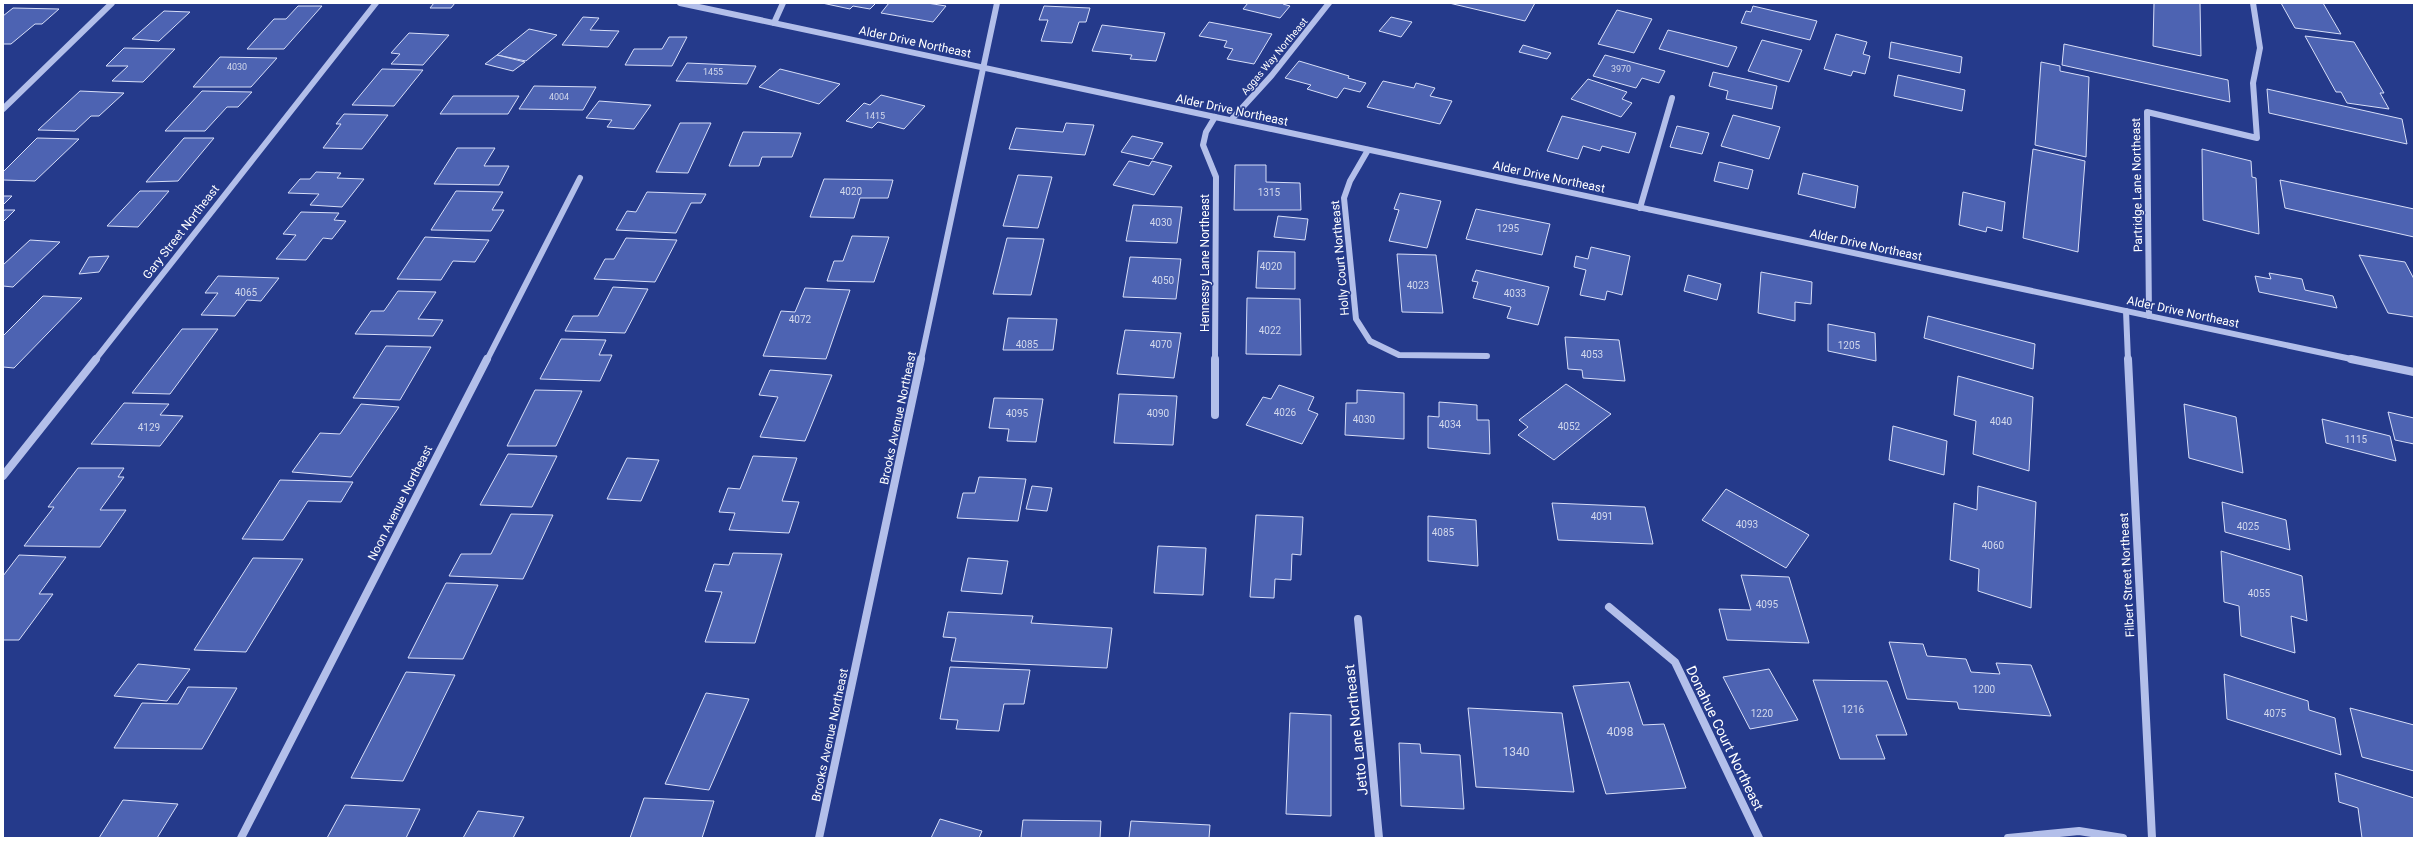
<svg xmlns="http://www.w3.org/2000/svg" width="2417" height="841" font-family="Roboto,sans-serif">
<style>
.building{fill:#4d63b2;stroke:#d7def8}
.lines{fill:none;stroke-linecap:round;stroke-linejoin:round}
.minor-far1{stroke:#b3bfea;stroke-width:6}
.minor{stroke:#b3bfea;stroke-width:8}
.labels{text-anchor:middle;stroke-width:3;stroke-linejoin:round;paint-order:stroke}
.far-number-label{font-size:9px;fill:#d2d8ec}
.far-street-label{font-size:10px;fill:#fff;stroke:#253a8b}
.number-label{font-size:10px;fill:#d2d8ec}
.street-label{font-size:12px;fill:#fff;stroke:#253a8b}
.near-number-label{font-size:12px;fill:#d2d8ec}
.near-street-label{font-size:14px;fill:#fff;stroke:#253a8b}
</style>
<rect width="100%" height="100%" fill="#253a8b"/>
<!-- building -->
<g class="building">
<path d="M434,3h21l-4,5h-21z"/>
<path d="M822,3h54l-6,6 -17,-3 -3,3z"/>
<path d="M889,3h38l19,3 -13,16 -52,-9z"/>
<path d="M1248,3h36l-1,1 7,2 -10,12 -37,-9z"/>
<path d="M1449,3h86l-10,18z"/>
<path d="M2154,3h46l1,53 -48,-10z"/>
<path d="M2281,3h42l18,31 -46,-6z"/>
<path d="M298,6h24l-38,43h-37l27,-30h12z"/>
<path d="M1044,6l46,2 -4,14h-7l-7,21 -31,-2 7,-21h-9z"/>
<path d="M1753,6l64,15 -7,19 -69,-17 5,-12 5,1z"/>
<path d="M13,8l46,1 -17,15h-7l-24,20h-8v-28z"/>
<path d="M1617,10l35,9 -18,34 -36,-9z"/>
<path d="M164,11l26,1 -31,29 -27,-2z"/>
<path d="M583,17l16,1 -9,12 29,1 -11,16 -46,-2z"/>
<path d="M1391,17l21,5 -11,15 -22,-6z"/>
<path d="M1209,22l63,12 -18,30 -27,-5 6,-10 -9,-2 3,-6 -28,-5z"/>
<path d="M1102,25l63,8 -9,28 -26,-2 2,-4 -40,-4z"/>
<path d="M529,29l28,6 -31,26 -29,-6z"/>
<path d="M1668,30l69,17 -9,20 -69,-18z"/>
<path d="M409,33l40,2 -26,30 -32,-1 9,-10 -9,-1z"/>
<path d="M1836,34l31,8 -4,12 7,2 -5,18 -12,-3 -2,5 -27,-7z"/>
<path d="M2305,36l49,6 30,51h-4l9,16 -42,-6 -6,-11h-5z"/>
<path d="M669,37h18l-15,29 -47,-1 9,-16h28z"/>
<path d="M1762,40l40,10 -13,32 -41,-11z"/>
<path d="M1891,42l71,15 -2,16 -71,-15z"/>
<path d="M2064,44l164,36 2,22 -168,-37z"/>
<path d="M1523,45l28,8 -4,6 -28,-7z"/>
<path d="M124,48l51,1 -32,33 -31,-1 16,-15h-22z"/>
<path d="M497,55l28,7 -12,9 -28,-7z"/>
<path d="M1605,55l60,16 -6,12 -17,-5 -6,10 -43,-12z"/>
<path d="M220,57l57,1 -26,29h-58z"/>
<path d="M1299,61l50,15 -1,2 18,5 -6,9 -16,-4 -7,10 -30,-9 4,-4 -26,-7z"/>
<path d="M2041,62l19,4v5l29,6 -3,80 -51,-12z"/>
<path d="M687,63l69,3 -9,18 -71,-3z"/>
<path d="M382,69l41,1 -29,36 -42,-1z"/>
<path d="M780,69l60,15 -21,20 -60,-17z"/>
<path d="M1713,72l64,14 -5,23 -46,-10 2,-8 -19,-5z"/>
<path d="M1898,75l67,15 -3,21 -68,-15z"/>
<path d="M1588,79l39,13 -5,7 10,4 -11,14 -50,-18z"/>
<path d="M1383,81l31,7 2,-5 19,5 -5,8 22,5 -12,23 -73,-17z"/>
<path d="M534,86l62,1 -13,23 -64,-1z"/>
<path d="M2267,89l135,30 5,25 -138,-31z"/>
<path d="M80,91l44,2 -25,23h-8l-16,15 -37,-1z"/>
<path d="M202,91l50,1 -14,15h-11l-22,24h-40z"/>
<path d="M881,95l44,11 -21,23 -26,-7 -6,6 -26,-7 18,-18 6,2z"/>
<path d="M453,96h66l-11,18h-68z"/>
<path d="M599,101l52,4 -17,24 -27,-2 5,-7 -26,-2z"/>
<path d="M344,114l44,1 -26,34 -39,-1 18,-24h-5z"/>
<path d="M1733,115l47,12 -11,32 -48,-13z"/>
<path d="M1562,116l74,17 -7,20 -27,-7 -2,5 -17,-5 -5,13 -31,-8z"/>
<path d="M680,123h31l-23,50 -32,-1z"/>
<path d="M1066,123l28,2 -9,30 -76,-6 7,-21 47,4z"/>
<path d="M1677,126l32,7 -7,21 -32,-7z"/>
<path d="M743,132l58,1 -9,24h-30l-3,9h-30z"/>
<path d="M1132,136l31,7 -10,16 -32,-7z"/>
<path d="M37,138l42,1 -44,42 -32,-1v-8z"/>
<path d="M184,138h30l-36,43 -32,1z"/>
<path d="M457,148h38l-11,18h25l-10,19 -65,-1z"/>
<path d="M2033,149l52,12 -7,91 -55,-14z"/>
<path d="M2202,149l49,12 1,16 4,1 3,56 -56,-14z"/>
<path d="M1129,161l20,5 3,-5 20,5 -18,29 -41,-10z"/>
<path d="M1719,162l34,8 -5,19 -34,-8z"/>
<path d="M1235,165h31v17l34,1 1,27h-67z"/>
<path d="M316,172l25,1 -4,5 27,1 -22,28 -32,-2 9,-11 -31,-1 12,-14h10z"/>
<path d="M1803,173l55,13 -3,22 -57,-14z"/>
<path d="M1018,175l34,2 -14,51 -35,-2z"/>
<path d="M824,179l69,1 -5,18h-28l-6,20 -44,-1z"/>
<path d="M2280,180l134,29v28l-129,-29z"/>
<path d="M140,191h29l-31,36 -31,-1z"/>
<path d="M456,191l47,1 -11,18h12l-13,21 -60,-1z"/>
<path d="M647,192l59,2 -5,9h-10l-15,30 -60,-3 11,-19 9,1z"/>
<path d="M1963,192l42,10 -3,29 -15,-4 -1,5 -27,-7z"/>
<path d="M1400,193l41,8 -14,47 -38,-7 10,-31 -5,-1z"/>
<path d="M3,196h9l-9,9z"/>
<path d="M1133,205l49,2 -5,36 -51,-2z"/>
<path d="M1476,209l74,15 -8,31 -76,-16z"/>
<path d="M3,210h12l-12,12z"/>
<path d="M301,212l38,1 -5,7 12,1 -14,18 -9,-1 -17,22 -30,-1 20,-24 -13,-1z"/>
<path d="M1278,216l30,3 -3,21 -31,-3z"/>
<path d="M852,236l37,1 -15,45 -47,-1 7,-20h9z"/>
<path d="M425,237l64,3 -14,22 -22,-1 -12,19 -44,-1z"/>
<path d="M626,238l51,2 -22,42 -61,-3 11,-20h9z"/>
<path d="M1007,238l37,1 -13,56 -38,-1z"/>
<path d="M30,240l30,2 -47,45 -10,-1v-21z"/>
<path d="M1591,247l39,9 -8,39 -15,-4 -2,9 -25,-5 6,-25 -12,-3 2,-11 12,3z"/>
<path d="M1258,251l37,1v37l-39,-1z"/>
<path d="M1397,254l39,1 7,58 -41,-1z"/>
<path d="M2359,255l46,7 9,17v38l-26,-4z"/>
<path d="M109,256l-10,16 -20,2 10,-17z"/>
<path d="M1130,257l51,2 -5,40 -53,-2z"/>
<path d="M1476,270l73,17 -11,38 -31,-7 4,-11 -38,-9 5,-16 -6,-1z"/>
<path d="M1761,272l51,10 -1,22 -16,-2v19l-37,-8z"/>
<path d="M2269,273l33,6 3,11 28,6 4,12 -78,-16 -4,-16 16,3z"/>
<path d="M1688,275l33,9 -4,16 -33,-9z"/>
<path d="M218,276l61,2 -18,23 -14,-1 -12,16 -34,-1 17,-22h-13z"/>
<path d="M613,287l35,2 -23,44 -60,-2 8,-15h25z"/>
<path d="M805,288l45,2 -24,69 -63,-3 18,-45 14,1z"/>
<path d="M398,291l38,1 -18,27 25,1 -10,16 -78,-2 16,-23h13z"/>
<path d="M43,296l39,2 -68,70 -11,-1v-31z"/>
<path d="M1247,298l53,1 1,56 -55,-1z"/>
<path d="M1928,316l107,28 -2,25 -109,-31z"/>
<path d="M1008,318l49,1 -4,31h-50z"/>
<path d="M1828,324l47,9 1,28 -48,-10z"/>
<path d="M182,329h36l-48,65 -38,-1z"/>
<path d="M1125,330l56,3 -7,45 -57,-4z"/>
<path d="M1565,337l54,3 6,41 -42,-3 -1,-8 -14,-1z"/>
<path d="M561,339l45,1 -7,15h13l-12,26 -60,-2z"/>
<path d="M386,346l45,1 -31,53 -47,-2z"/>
<path d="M770,370l62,5 -27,66 -45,-4 18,-40 -19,-2z"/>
<path d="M1958,376l75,21 -4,74 -56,-17 3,-33 -22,-6z"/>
<path d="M1566,384l45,30 -57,46 -36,-25 10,-8 -9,-7z"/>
<path d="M1279,385l35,12 -6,13 10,4 -16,30 -56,-19 17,-28 8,2z"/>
<path d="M535,390l47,1 -26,55h-49z"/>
<path d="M1357,390l47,3v46l-59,-4 1,-32h11z"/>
<path d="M1119,394l58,2 -4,49 -59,-2z"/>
<path d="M994,398l49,1 -7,43 -29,-1 2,-12 -20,-1z"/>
<path d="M1439,402l38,3v15h12l1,34 -62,-6v-32l11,1z"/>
<path d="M124,403l45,1 -9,11 23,1 -23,30 -69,-2z"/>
<path d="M361,404l38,3 -48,70 -59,-5 28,-39 20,1z"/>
<path d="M2184,404l52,13 7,56 -54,-15z"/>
<path d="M2388,412l26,6v26l-19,-4z"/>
<path d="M2322,419l68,17 6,25 -70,-18z"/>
<path d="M1893,426l54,15 -3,34 -55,-15z"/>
<path d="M508,454l49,2 -25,51 -52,-2z"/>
<path d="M753,456l44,2 -15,43 17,1 -10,31 -60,-3 6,-17 -16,-1 9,-24 12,1z"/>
<path d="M627,458l32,2 -18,41 -34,-2z"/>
<path d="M78,468h46l-6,9h6l-24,33h26l-26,37 -76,-1 30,-39h-6z"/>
<path d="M979,477l47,2 -8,42 -61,-3 6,-25h12z"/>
<path d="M280,480l73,2 -12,20 -33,-1 -25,39 -41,-1z"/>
<path d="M1032,486l20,2 -5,23 -21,-2z"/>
<path d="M1978,486l58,16 -5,106 -53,-17 1,-22 -29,-9 4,-57 23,7z"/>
<path d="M1726,489l83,46 -23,33 -84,-48z"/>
<path d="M2222,502l64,18 4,30 -65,-18z"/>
<path d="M1552,503l93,4 8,37 -95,-4z"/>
<path d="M511,514l42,1 -30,64 -74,-3 12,-22h30z"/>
<path d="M1256,515l47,2 -2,38 -9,-1 -1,26 -16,-1 -1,19 -24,-1z"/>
<path d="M1428,516l48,4 2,46 -50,-5z"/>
<path d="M1158,546l48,2 -3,47 -49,-2z"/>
<path d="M2221,551l81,25 5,45 -16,-5 4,37 -54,-17 -2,-30 -15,-4z"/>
<path d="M733,553l49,1 -27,89 -50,-1 17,-50 -17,-1 9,-27 15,1z"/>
<path d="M19,555l47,2 -27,37h14l-34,46h-16v-64z"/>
<path d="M253,558l50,1 -57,93 -52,-2z"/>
<path d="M968,558l40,3 -6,33 -41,-3z"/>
<path d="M1741,575l48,2 20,66 -82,-3 -8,-31 32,1z"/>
<path d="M446,583l52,2 -35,74 -55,-1z"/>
<path d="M948,612l85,4 -2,7 81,5 -5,40 -156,-7 5,-23 -13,-1z"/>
<path d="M1889,642l34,2 4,12 39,3 5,13 29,2 -4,-11 35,2 20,51 -92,-7 -2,-7 -50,-3z"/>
<path d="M138,664l52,5 -23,32 -53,-5z"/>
<path d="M950,667l80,3 -6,34h-20l-5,27 -43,-2 2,-9 -18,-1z"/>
<path d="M1769,669l29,51 -48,9 -27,-52z"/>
<path d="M406,672l49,3 -52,106 -52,-3z"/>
<path d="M2224,674l84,27 1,9 26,8 6,37 -114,-36z"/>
<path d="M1813,680l74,1 20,54h-31l9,24h-45z"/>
<path d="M1629,682l14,43 21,-1 22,64 -80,6 -33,-108z"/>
<path d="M188,687l49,1 -35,61 -88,-1 28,-45 36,1z"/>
<path d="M706,693l43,6 -40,91 -44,-6z"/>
<path d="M1468,708l94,5 12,79 -98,-5z"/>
<path d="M2350,708l64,17v46l-52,-14z"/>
<path d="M1290,713l41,2v101l-45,-2z"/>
<path d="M1399,743l21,1 1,9 39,2 4,54 -63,-3z"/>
<path d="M2335,773l79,25v40h-52l-4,-30 -19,-6z"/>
<path d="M644,798l70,3 -12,37h-72z"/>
<path d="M123,800l55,4 -21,34h-58z"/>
<path d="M345,805l75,4 -14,29h-79z"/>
<path d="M478,811l46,6 -11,21h-50z"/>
<path d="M940,819l42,12 -3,7h-48z"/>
<path d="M1023,820l78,1 -1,17h-79z"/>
<path d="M1131,821l79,4 -1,13h-80z"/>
</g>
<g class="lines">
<!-- minor-far1 -->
<g class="minor-far1">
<path d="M680,3l1676,357"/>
<path d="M774,23l9,-20"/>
<path d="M3,109l109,-106"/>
<path d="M1215,117l-9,15 -3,13 13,32 -1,183"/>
<path d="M1231,120l41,-45 57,-72"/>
<path d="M1368,150l-18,31 -6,17 12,121 14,22 29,14 88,1"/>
<path d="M1640,208l32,-110"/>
<path d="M2126,311l2,49"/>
<path d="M2149,316l-2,-204 110,26 -4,-55 7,-35 -7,-45"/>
<path d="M95,360l281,-357"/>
<path d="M487,360l93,-182"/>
<path d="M921,360l76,-357"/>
</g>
<!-- minor -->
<g class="minor">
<path d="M2128,359l24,479"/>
<path d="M2351,359l63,13"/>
<path d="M1215,415v-56"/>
<path d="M3,476l93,-117"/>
<path d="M1609,607l66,55 84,176"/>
<path d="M1358,619l21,219"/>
<path d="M241,838l246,-479"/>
<path d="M819,838l102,-479"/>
<path d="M2008,838l71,-7 44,7"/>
</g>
</g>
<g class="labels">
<!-- far-number labels -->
<g class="far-number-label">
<text x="237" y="70">4030</text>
<text x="1621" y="72">3970</text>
<text x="713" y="75">1455</text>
<text x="559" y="100">4004</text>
<text x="875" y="119">1415</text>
</g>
<!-- far-street labels -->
<g class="far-street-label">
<text transform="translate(1274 56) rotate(-50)" y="4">Aggas Way Northeast</text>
</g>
<!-- number labels -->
<g class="number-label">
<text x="851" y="195">4020</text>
<text x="1269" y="196">1315</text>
<text x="1161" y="226">4030</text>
<text x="1508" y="232">1295</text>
<text x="1271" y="270">4020</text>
<text x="1163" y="284">4050</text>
<text x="1418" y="289">4023</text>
<text x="246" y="296">4065</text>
<text x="1515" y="297">4033</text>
<text x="800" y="323">4072</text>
<text x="1270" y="334">4022</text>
<text x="1027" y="348">4085</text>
<text x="1161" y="348">4070</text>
<text x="1849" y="349">1205</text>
<text x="1592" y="358">4053</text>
<text x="1285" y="416">4026</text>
<text x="1017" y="417">4095</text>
<text x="1158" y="417">4090</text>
<text x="1364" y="423">4030</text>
<text x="2001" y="425">4040</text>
<text x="1450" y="428">4034</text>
<text x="1569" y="430">4052</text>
<text x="149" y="431">4129</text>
<text x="2356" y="443">1115</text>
<text x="1602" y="520">4091</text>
<text x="1747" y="528">4093</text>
<text x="2248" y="530">4025</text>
<text x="1443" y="536">4085</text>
<text x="1993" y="549">4060</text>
<text x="2259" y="597">4055</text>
<text x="1767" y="608">4095</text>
<text x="1984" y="693">1200</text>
<text x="1853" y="713">1216</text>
<text x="1762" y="717">1220</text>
<text x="2275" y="717">4075</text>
</g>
<!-- street labels -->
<g class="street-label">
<text transform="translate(915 42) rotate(12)" y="4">Alder Drive Northeast</text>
<text transform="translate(1232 110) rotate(12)" y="4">Alder Drive Northeast</text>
<text transform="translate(1549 177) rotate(12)" y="4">Alder Drive Northeast</text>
<text transform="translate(2137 185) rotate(-91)" y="4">Partridge Lane Northeast</text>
<text transform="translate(181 232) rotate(-52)" y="4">Gary Street Northeast</text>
<text transform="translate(1866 245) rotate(12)" y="4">Alder Drive Northeast</text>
<text transform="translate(1340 258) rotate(-95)" y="4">Holly Court Northeast</text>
<text transform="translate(1205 263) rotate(-90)" y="4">Hennessy Lane Northeast</text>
<text transform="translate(2183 312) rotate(12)" y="4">Alder Drive Northeast</text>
<text transform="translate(898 418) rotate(-78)" y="4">Brooks Avenue Northeast</text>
<text transform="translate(400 503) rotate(-63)" y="4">Noon Avenue Northeast</text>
<text transform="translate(2127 575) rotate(-93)" y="4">Filbert Street Northeast</text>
<text transform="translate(830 735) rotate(-78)" y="4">Brooks Avenue Northeast</text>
</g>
<!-- near-number labels -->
<g class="near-number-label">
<text x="1620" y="736">4098</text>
<text x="1516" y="756">1340</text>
</g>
<!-- near-street labels -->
<g class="near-street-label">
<text transform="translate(1356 730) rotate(-96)" y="5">Jetto Lane Northeast</text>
<text transform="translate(1725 738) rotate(64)" y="5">Donahue Court Northeast</text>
</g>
</g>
<!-- border -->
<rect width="2417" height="841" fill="none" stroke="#ffffff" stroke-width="8"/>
</svg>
